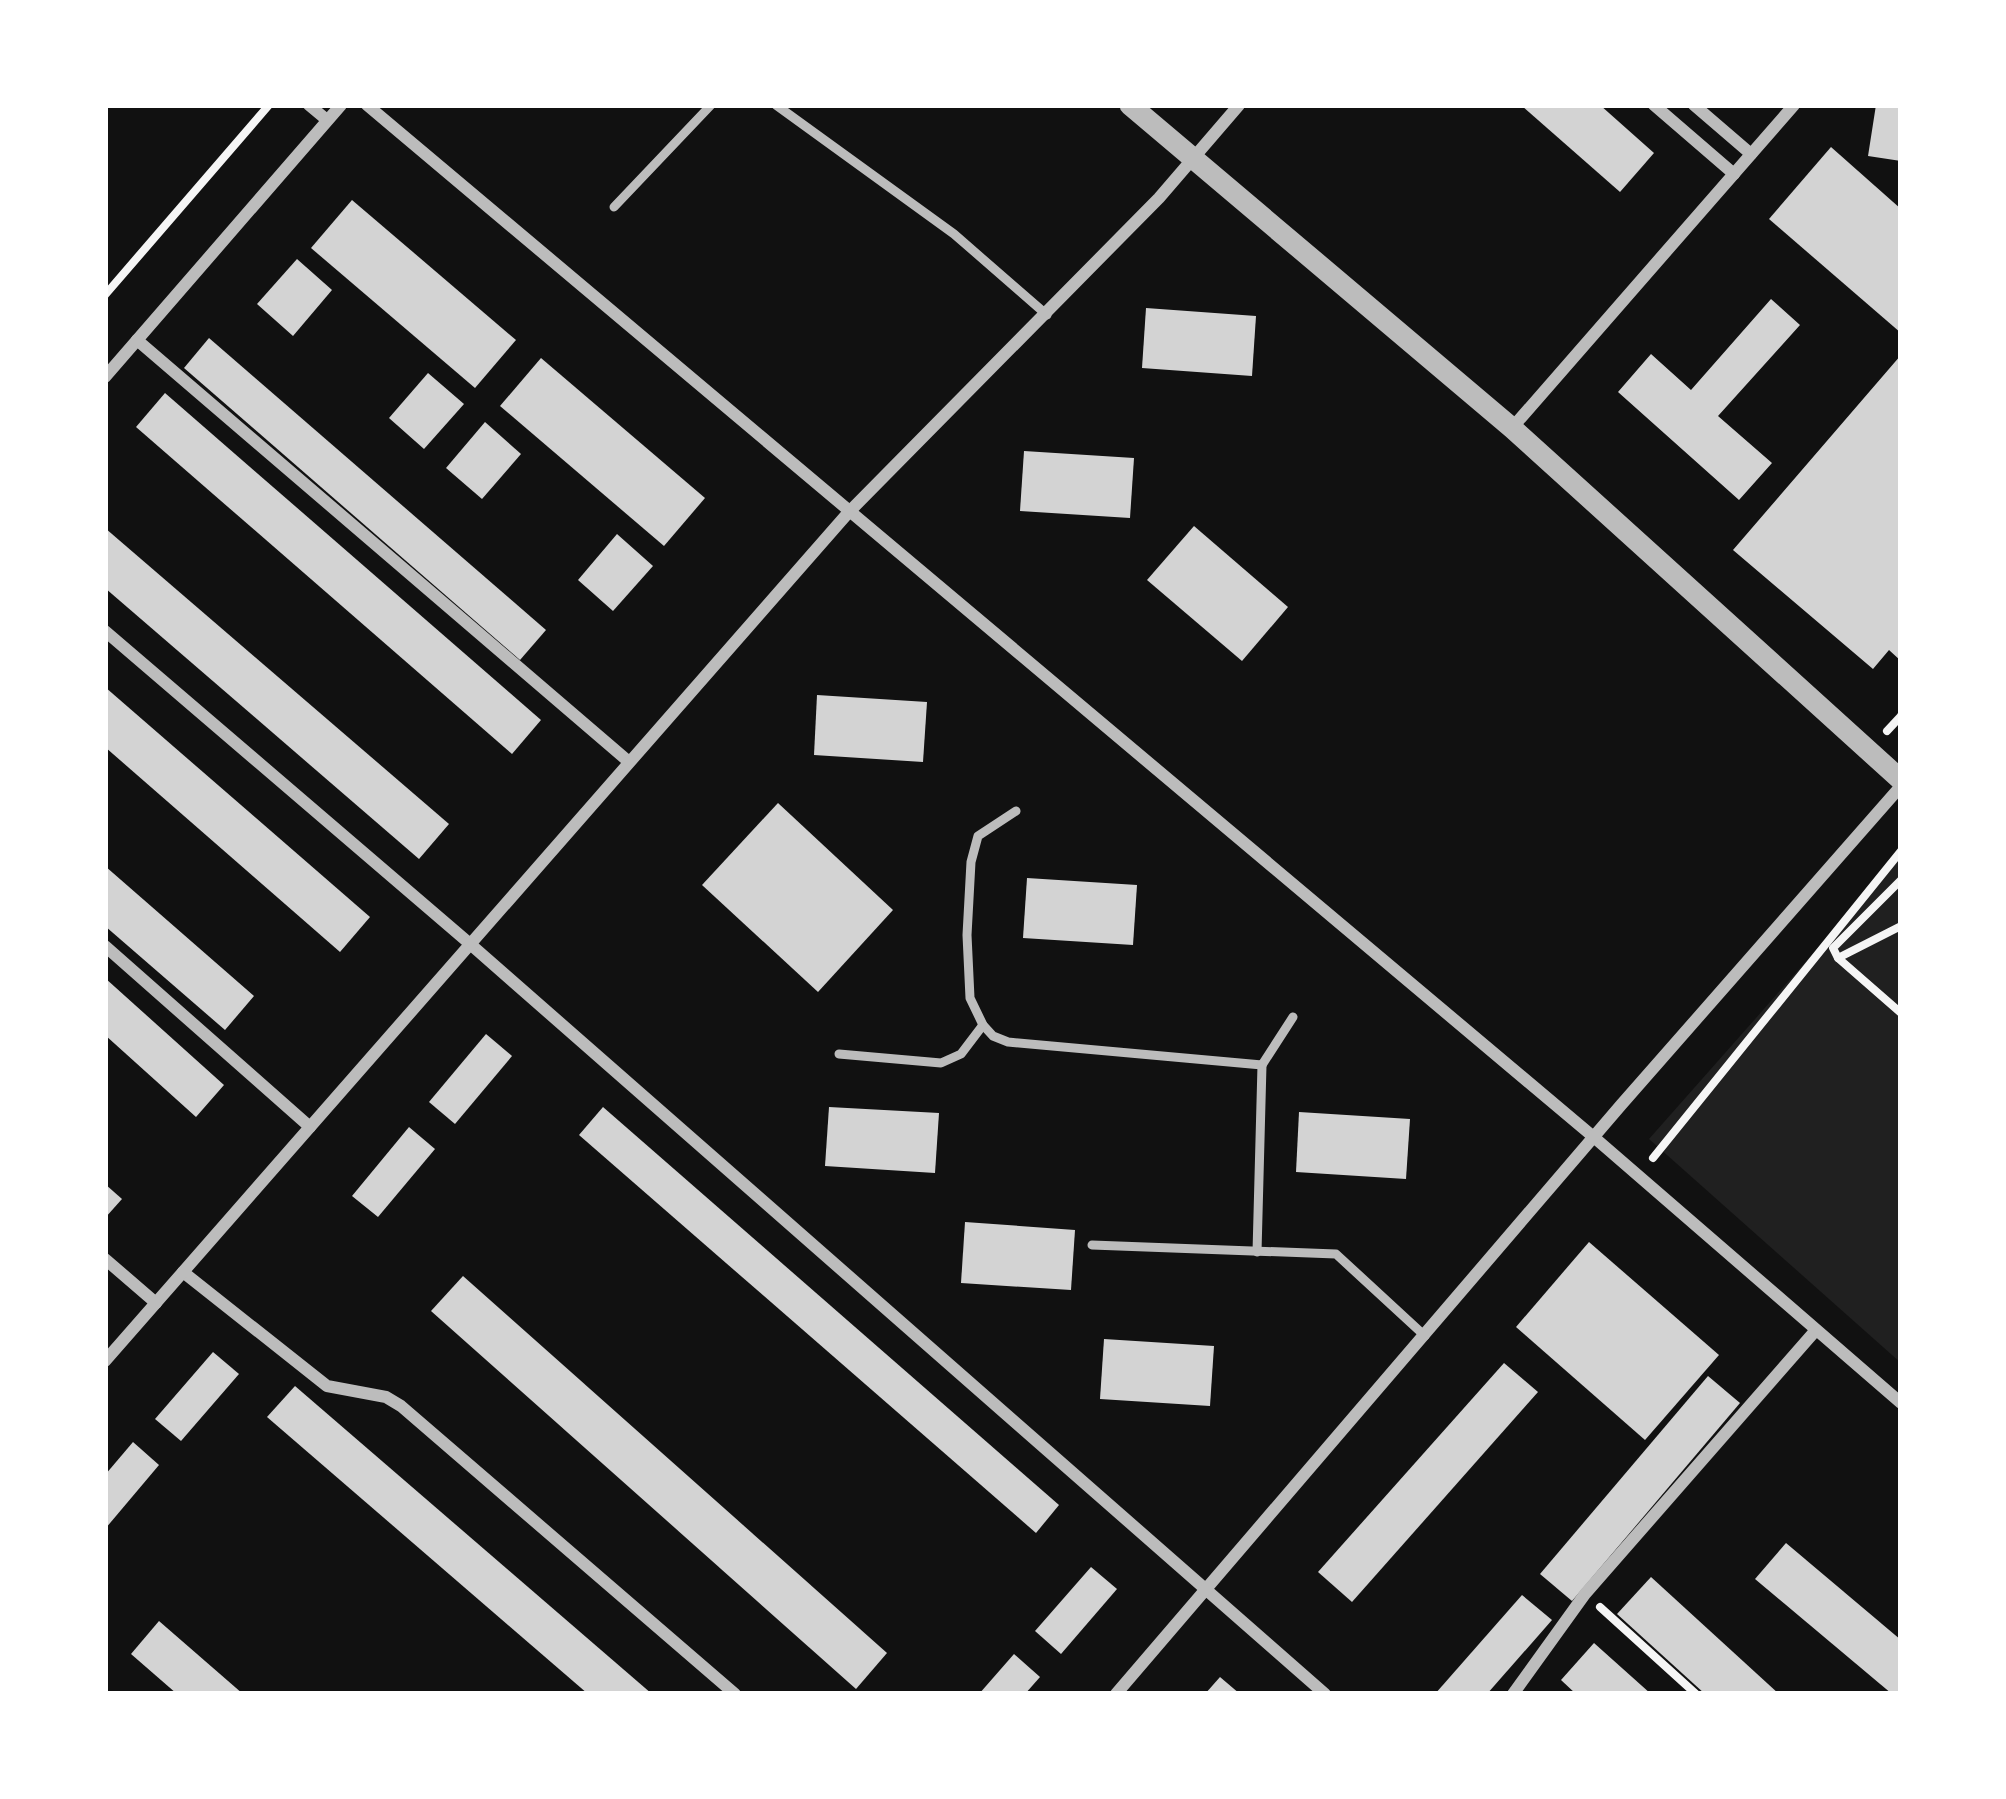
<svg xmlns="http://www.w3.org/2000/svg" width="2006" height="1799" font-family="Manrope,sans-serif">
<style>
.green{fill:#202020}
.building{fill:#d3d3d3}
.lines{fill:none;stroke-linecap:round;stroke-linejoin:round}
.path{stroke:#f5f5f5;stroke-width:8}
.service{stroke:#bcbcbc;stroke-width:9}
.minor{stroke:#bcbcbc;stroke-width:12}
.tertiary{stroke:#bcbcbc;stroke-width:21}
</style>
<rect width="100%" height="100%" fill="#111"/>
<!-- green -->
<path class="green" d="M1901,854v509l-252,-224z"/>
<!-- building -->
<g class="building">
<path d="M1521,105h79l54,48 -34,39z"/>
<path d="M1876,105h25v56l-33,-5z"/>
<path d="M1831,147l70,62v124l-132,-114z"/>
<path d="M352,200l164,140 -41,48 -164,-140z"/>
<path d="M297,259l35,31 -39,46 -36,-32z"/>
<path d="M1771,299l29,26 -82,91 54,47 -33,37 -121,-108 33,-38 40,36z"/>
<path d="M1146,308l110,8 -4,60 -110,-8z"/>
<path d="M209,338l337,292 -26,30 -336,-292z"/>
<path d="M1901,355v306l-12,-11 -16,19 -140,-119z"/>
<path d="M541,358l164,140 -41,48 -164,-140z"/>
<path d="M428,373l36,31 -40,45 -35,-31z"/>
<path d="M165,393l376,327 -29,34 -376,-327z"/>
<path d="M485,422l36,32 -39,45 -36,-31z"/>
<path d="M1024,451l110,7 -4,60 -110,-7z"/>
<path d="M1194,526l94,81 -46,54 -95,-81z"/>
<path d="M105,528l344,296 -30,35 -314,-271z"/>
<path d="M617,534l36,32 -40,45 -35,-31z"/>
<path d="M105,687l265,230 -30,35 -235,-205z"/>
<path d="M817,695l110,7 -4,60 -109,-7z"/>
<path d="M778,803l115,107 -75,82 -116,-107z"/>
<path d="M105,866l149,130 -29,34 -120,-104z"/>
<path d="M1027,878l110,7 -4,60 -110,-7z"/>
<path d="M105,978l119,107 -28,32 -91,-82z"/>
<path d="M486,1034l26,22 -57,68 -26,-22z"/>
<path d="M603,1107l456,398 -23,28 -457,-398z"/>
<path d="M829,1107l110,6 -4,60 -110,-7z"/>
<path d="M1299,1112l111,7 -4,60 -110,-7z"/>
<path d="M409,1127l26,22 -57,68 -26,-21z"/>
<path d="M105,1184l17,15 -17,19z"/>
<path d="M965,1222l110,8 -4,60 -110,-7z"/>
<path d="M1589,1242l130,113 -74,85 -129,-113z"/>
<path d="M463,1276l424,377 -31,36 -425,-378z"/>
<path d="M1104,1339l110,7 -4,60 -110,-7z"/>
<path d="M213,1352l26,22 -58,67 -26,-22z"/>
<path d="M1504,1363l34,29 -186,210 -34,-30z"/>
<path d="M1708,1376l32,27 -168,198 -32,-27z"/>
<path d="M295,1386l357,308h-64l-321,-277z"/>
<path d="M133,1442l26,23 -54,64v-54z"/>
<path d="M1786,1543l115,97v54h-9l-137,-115z"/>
<path d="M1091,1567l26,22 -56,65 -26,-23z"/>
<path d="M1651,1577l128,117h-74l-88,-80z"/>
<path d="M1522,1595l30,25 -65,74h-52z"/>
<path d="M159,1621l84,73h-66l-46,-40z"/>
<path d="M1594,1643l57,51h-75l-15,-14z"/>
<path d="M1014,1654l26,23 -15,17h-46z"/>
<path d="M1220,1677l20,17h-35z"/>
</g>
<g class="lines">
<!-- path -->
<g class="path">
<path d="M105,295l164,-190"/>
<path d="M1887,731l14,-15"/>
<path d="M1901,880l-68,68 5,10 63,55"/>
<path d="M1838,958l63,-32"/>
<path d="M1653,1158l248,-307"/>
<path d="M1600,1607l96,87"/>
</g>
<!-- service -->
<g class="service">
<path d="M776,105l178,129 93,81"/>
<path d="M614,207l97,-102"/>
<path d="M1016,811l-38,25 -7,26 -4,73 3,63 13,27 10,11 15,6 254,23 31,-48"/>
<path d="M839,1054l102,9 20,-9 22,-29"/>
<path d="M1092,1245l244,9 89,82"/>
<path d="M1257,1252l5,-187"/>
</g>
<!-- minor -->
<g class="minor">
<path d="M309,105l18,15"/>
<path d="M367,105l1229,1034 305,264"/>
<path d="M1654,105l80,69"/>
<path d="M1694,105l57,49"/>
<path d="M137,340l491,421"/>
<path d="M105,377l236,-272"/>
<path d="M1512,428l282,-323"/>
<path d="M105,631l364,312 856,751"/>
<path d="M105,946l205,181"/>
<path d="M105,1259l51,44"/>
<path d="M183,1272l144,114 59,11 15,9 334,288"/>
<path d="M105,1361l743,-848 311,-315 80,-93"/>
<path d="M1116,1694l505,-589 280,-319"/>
<path d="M1513,1694l72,-100 231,-264"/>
</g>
<!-- tertiary -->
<path class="tertiary" d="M1130,105l382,323 389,352"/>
</g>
<!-- border -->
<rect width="2006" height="1799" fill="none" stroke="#ffffff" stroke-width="216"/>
</svg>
